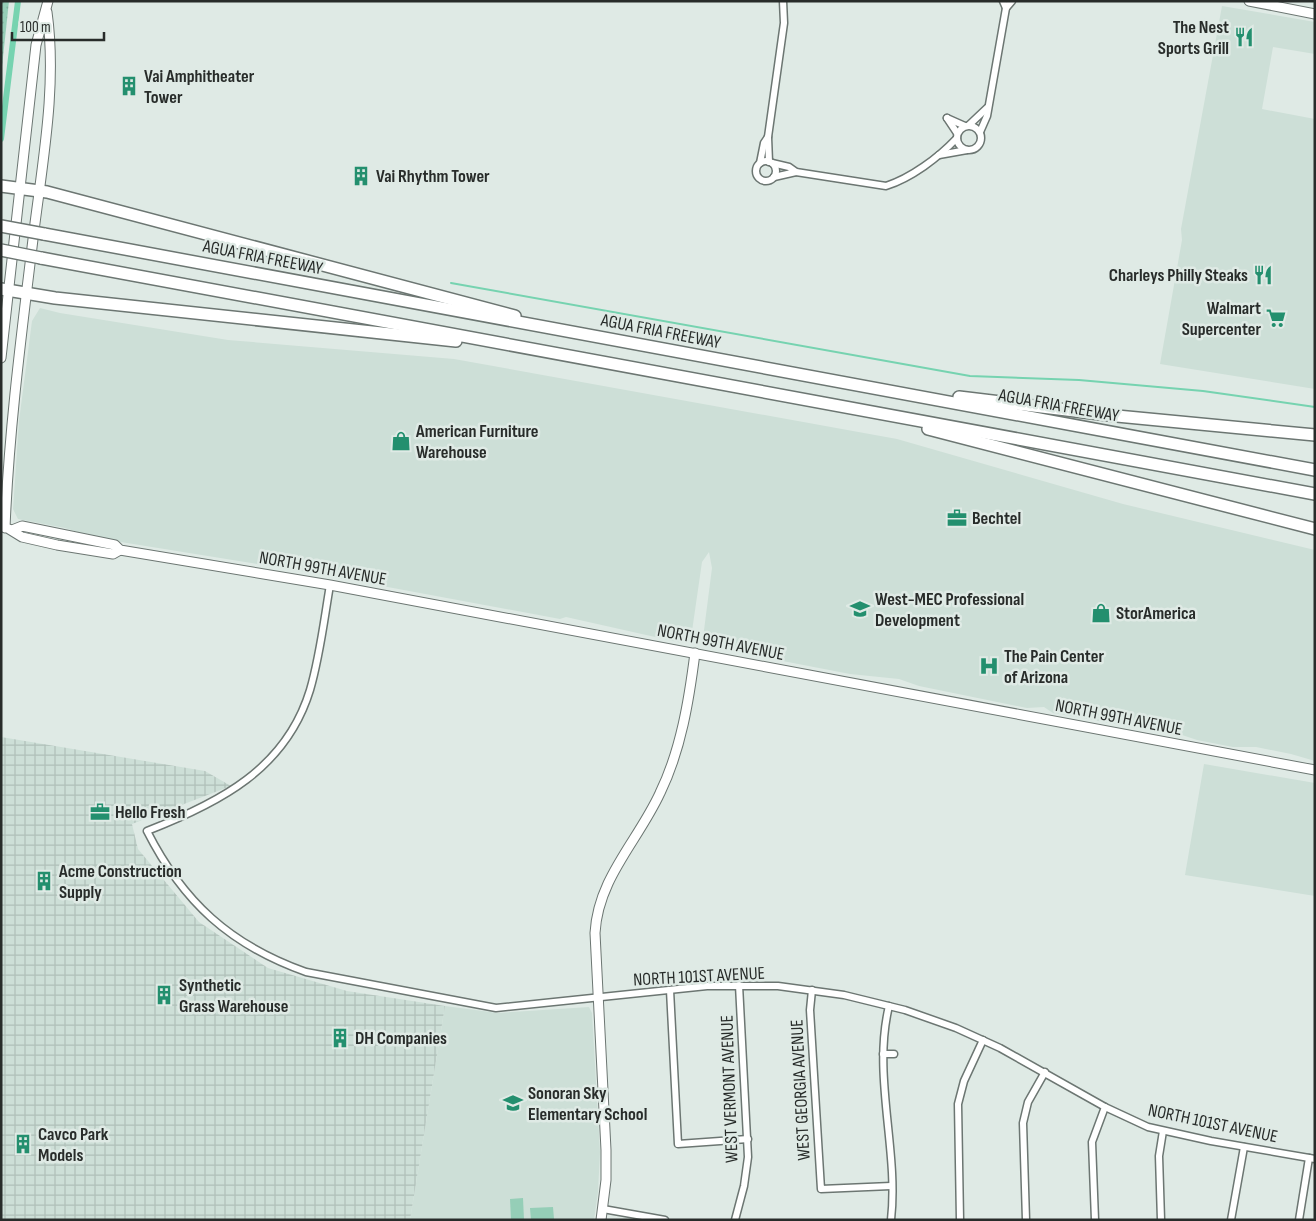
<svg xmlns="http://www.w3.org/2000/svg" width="1316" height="1221" font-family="'Sofia Sans Condensed',sans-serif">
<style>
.built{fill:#cddfd7}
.industrial{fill:url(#industrial-grid)}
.green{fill:#95ceb7}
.park{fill:url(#park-dots)}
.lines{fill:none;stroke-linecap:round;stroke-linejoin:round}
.stream{stroke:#76d3b0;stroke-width:2}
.canal{stroke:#76d3b0;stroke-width:6}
.street-casing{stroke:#6c7672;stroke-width:9}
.secondary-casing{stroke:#6c7672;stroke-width:11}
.highway-casing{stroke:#6c7672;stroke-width:14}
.street{stroke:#fff;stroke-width:6}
.secondary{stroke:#fff;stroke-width:9}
.highway{stroke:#fff;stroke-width:11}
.highway-bridge-casing{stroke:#6c7672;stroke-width:14;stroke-linecap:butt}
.highway-bridge{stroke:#fff;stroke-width:11}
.labels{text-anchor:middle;stroke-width:5;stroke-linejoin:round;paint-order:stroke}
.poi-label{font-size:18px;font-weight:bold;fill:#282c2a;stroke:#dfeae5;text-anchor:start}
.street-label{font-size:18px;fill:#282c2a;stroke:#dfeae5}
</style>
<defs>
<pattern id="industrial-grid" width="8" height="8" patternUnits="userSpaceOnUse" patternTransform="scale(1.25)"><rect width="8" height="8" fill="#cddfd7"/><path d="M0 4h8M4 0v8" fill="none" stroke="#b0c0b9"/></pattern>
<pattern id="park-dots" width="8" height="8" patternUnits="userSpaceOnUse" patternTransform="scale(1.25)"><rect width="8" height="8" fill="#95ceb7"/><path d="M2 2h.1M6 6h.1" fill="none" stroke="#80b19e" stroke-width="1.8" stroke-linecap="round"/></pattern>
</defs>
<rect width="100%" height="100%" fill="#dfeae5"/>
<!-- built -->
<g class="built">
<path d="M1222,6l93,16v32l-42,-7 -11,62 53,10v270l-155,-25 22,-124 -1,-11z"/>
<path d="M40,308l20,5 168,27 226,19 443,80 226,65 192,46v211l-24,-7 -35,-7h-23l-36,-7 -27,-9 -29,-5 -20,-1 -68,-12 -9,-6 -17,1 -108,-22 -20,-7 -49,-5 -109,-21 -34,-10 -4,-5 9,-70 -3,-16 -7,10 -11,76 -3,4 -6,1 -116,-26 -6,2 -253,-47 -211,-34 -31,-10 -47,-9 -5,-10 6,-88 13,-100z"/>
<path d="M1204,764l111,19v113l-130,-21z"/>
<path d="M445,1006l53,7 91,-6 3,6 8,139 -2,40 -4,28h-184z"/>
</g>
<!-- industrial -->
<path class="industrial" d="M1,737l204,34 26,15 -99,38 6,25 61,73 69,46 79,23 98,15 -35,214h-409z"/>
<!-- green -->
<g class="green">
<path d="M523,1198l1,22h-13l-1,-21z"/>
<path d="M553,1207l1,12 -23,1 -1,-12z"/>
</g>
<!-- park -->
<path class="park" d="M1,1h8l-8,75z"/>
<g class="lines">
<!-- stream -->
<path class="stream" d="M451,283l519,93 109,4 124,11 112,16"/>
<!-- canal -->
<path class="canal" d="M1,139l17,-138"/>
<defs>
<g id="street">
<path d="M1003,1l3,7"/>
<path d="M947,118l18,8"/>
<path d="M947,118l10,15"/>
<path d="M969,125l18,-17"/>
<circle cx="969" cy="138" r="12"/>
<path d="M980,132l7,-16 19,-108 6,-7"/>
<path d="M939,155l28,-5"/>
<circle cx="766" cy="171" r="10"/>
<path d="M769,162l-1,-25 16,-114 -1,-22"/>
<path d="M760,163l4,-20 4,-6"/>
<path d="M772,163l17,4 7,5 90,14c25,-8 52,-28 71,-48"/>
<path d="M774,177l22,-5"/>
<path d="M330,585c-6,35 -10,71 -20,105 -24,79 -91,113 -163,141 36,71 83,114 159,141l190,36 211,-22h71l66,9 61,15 51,18 44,20 105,59 43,20 63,14 104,18"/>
<path d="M670,990l8,154 70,-5"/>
<path d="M812,990l-2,20 11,179 70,-3"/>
<path d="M889,1006c-17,70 10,144 2,214"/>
<path d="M883,1054h11"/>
<path d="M603,1209l62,11"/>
<path d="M735,1220l9,-34 4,-29 -9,-172"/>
<path d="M960,1220l-2,-116 6,-23 19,-41"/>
<path d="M1026,1220l-3,-97 5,-21 17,-30"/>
<path d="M1095,1220l-3,-78 13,-35"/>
<path d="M1161,1220l-2,-64 4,-25"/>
<path d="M1231,1220l13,-73"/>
<path d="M1299,1220l10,-62"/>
</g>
<g id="secondary">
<path d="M1249,1l66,13"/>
<path d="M1,358l35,-313 12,-44"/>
<path d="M5,528c4,-100 17,-198 29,-297 9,-72 23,-147 13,-219"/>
<path d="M9,529l13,8 35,8 56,9 7,-4"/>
<path d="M12,530l10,-4 93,19 5,5 210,35 985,185"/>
<path d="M601,1220l5,-40v-30l-11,-217c3,-55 43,-92 65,-140 21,-43 29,-93 35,-140"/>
</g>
<g id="highway">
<path d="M1,186l46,6 468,124"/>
<path d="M44,234l1271,236"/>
<path d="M41,258l1274,236"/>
<path d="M1,289l54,9 401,43"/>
<path d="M959,397l158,19 198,19"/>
<path d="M928,429l387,100"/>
</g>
</defs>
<!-- street casing -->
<use href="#street" class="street-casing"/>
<!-- secondary casing -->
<use href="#secondary" class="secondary-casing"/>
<!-- highway casing -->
<use href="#highway" class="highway-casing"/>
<!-- street -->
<use href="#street" class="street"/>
<!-- secondary -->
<use href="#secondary" class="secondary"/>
<!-- highway -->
<use href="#highway" class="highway"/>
<defs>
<g id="highway-bridge">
<path d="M1,226l43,8"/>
<path d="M1,250l40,8"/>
</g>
</defs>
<!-- highway-bridge casing -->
<use href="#highway-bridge" class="highway-bridge-casing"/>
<!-- highway-bridge -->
<use href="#highway-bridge" class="highway-bridge"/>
</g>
<!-- icons -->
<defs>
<symbol id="restaurant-bare" viewBox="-9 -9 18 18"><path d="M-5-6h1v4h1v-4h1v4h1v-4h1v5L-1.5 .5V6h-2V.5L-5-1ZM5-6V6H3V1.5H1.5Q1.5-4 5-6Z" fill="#238f6e" stroke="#dfeae5" stroke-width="2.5" paint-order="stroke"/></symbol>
<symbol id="building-bare" viewBox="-9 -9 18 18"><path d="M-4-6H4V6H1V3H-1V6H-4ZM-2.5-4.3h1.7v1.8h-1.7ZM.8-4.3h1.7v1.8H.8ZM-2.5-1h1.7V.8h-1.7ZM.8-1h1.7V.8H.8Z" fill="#238f6e" stroke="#dfeae5" stroke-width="2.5" paint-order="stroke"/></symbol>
<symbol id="supermarket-bare" viewBox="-9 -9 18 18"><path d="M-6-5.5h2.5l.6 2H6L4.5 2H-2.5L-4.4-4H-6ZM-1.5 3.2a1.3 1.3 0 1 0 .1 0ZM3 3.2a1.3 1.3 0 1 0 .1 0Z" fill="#238f6e" stroke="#dfeae5" stroke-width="2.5" paint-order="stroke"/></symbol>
<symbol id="shop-bare" viewBox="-9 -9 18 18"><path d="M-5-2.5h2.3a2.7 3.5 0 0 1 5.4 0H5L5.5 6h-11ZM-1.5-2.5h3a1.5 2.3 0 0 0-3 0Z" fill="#238f6e" stroke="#dfeae5" stroke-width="2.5" paint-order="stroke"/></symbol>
<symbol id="office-bare" viewBox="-9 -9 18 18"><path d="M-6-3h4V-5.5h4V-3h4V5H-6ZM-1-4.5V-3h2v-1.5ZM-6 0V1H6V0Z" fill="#238f6e" stroke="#dfeae5" stroke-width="2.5" paint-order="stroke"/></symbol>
<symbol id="university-bare" viewBox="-9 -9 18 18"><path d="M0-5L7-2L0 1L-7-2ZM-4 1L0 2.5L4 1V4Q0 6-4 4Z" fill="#238f6e" stroke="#dfeae5" stroke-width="2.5" paint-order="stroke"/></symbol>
<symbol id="hospital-bare" viewBox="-9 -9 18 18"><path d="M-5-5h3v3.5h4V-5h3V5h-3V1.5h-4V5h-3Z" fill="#238f6e" stroke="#dfeae5" stroke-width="2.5" paint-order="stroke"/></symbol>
<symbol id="school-bare" viewBox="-9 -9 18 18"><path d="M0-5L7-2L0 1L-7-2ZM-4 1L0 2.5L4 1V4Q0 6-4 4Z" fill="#238f6e" stroke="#dfeae5" stroke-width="2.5" paint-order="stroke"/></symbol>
</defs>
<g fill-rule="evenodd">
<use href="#restaurant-bare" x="1230" y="23" width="28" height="28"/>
<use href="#building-bare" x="115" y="72" width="28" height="28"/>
<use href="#building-bare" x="347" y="162" width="28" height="28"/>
<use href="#restaurant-bare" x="1249" y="261" width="28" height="28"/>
<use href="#supermarket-bare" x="1262" y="304" width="28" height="28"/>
<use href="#shop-bare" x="387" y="427" width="28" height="28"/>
<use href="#office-bare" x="943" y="504" width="28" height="28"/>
<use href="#university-bare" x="846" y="595" width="28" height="28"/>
<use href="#shop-bare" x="1087" y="599" width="28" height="28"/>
<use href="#hospital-bare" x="975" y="652" width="28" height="28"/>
<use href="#office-bare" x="86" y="798" width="28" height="28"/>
<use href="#building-bare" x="30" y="867" width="28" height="28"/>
<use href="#building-bare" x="150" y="981" width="28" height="28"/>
<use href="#building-bare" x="326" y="1024" width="28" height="28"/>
<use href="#school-bare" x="499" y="1089" width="28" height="28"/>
<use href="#building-bare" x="9" y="1130" width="28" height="28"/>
</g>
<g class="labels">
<!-- poi labels -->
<g class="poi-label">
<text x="1229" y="33" text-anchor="end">The Nest<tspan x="1229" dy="21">Sports Grill</tspan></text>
<text x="144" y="82">Vai Amphitheater<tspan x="144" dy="21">Tower</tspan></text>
<text x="376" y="182">Vai Rhythm Tower</text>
<text x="1248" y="281" text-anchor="end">Charleys Philly Steaks</text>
<text x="1261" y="314" text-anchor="end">Walmart<tspan x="1261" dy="21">Supercenter</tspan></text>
<text x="416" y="437">American Furniture<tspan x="416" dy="21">Warehouse</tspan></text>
<text x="972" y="524">Bechtel</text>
<text x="875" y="605">West-MEC Professional<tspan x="875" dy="21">Development</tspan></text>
<text x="1116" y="619">StorAmerica</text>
<text x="1004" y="662">The Pain Center<tspan x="1004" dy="21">of Arizona</tspan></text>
<text x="115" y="818">Hello Fresh</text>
<text x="59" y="877">Acme Construction<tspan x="59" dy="21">Supply</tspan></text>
<text x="179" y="991">Synthetic<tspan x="179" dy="21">Grass Warehouse</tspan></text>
<text x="355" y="1044">DH Companies</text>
<text x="528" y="1099">Sonoran Sky<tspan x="528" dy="21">Elementary School</tspan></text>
<text x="38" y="1140">Cavco Park<tspan x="38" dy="21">Models</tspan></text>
</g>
<!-- street labels -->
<g class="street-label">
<text transform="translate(263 257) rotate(11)" y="6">AGUA FRIA FREEWAY</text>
<text transform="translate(661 331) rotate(11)" y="6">AGUA FRIA FREEWAY</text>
<text transform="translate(1059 405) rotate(10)" y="6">AGUA FRIA FREEWAY</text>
<text transform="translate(323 568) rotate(10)" y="6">NORTH 99TH AVENUE</text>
<text transform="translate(721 642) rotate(11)" y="6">NORTH 99TH AVENUE</text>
<text transform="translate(1119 717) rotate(11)" y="6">NORTH 99TH AVENUE</text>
<text transform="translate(699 976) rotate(-3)" y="6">NORTH 101ST AVENUE</text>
<text transform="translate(729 1089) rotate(-92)" y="6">WEST VERMONT AVENUE</text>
<text transform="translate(800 1090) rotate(-93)" y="6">WEST GEORGIA AVENUE</text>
<text transform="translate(1213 1123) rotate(12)" y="6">NORTH 101ST AVENUE</text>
</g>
</g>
<!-- border -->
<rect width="1316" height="1221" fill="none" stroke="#282c2a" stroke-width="5"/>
<!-- scale -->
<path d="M12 32v8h92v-8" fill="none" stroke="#282c2a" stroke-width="2.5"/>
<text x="20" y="32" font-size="15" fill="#282c2a" stroke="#dfeae5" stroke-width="4" paint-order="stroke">100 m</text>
</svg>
